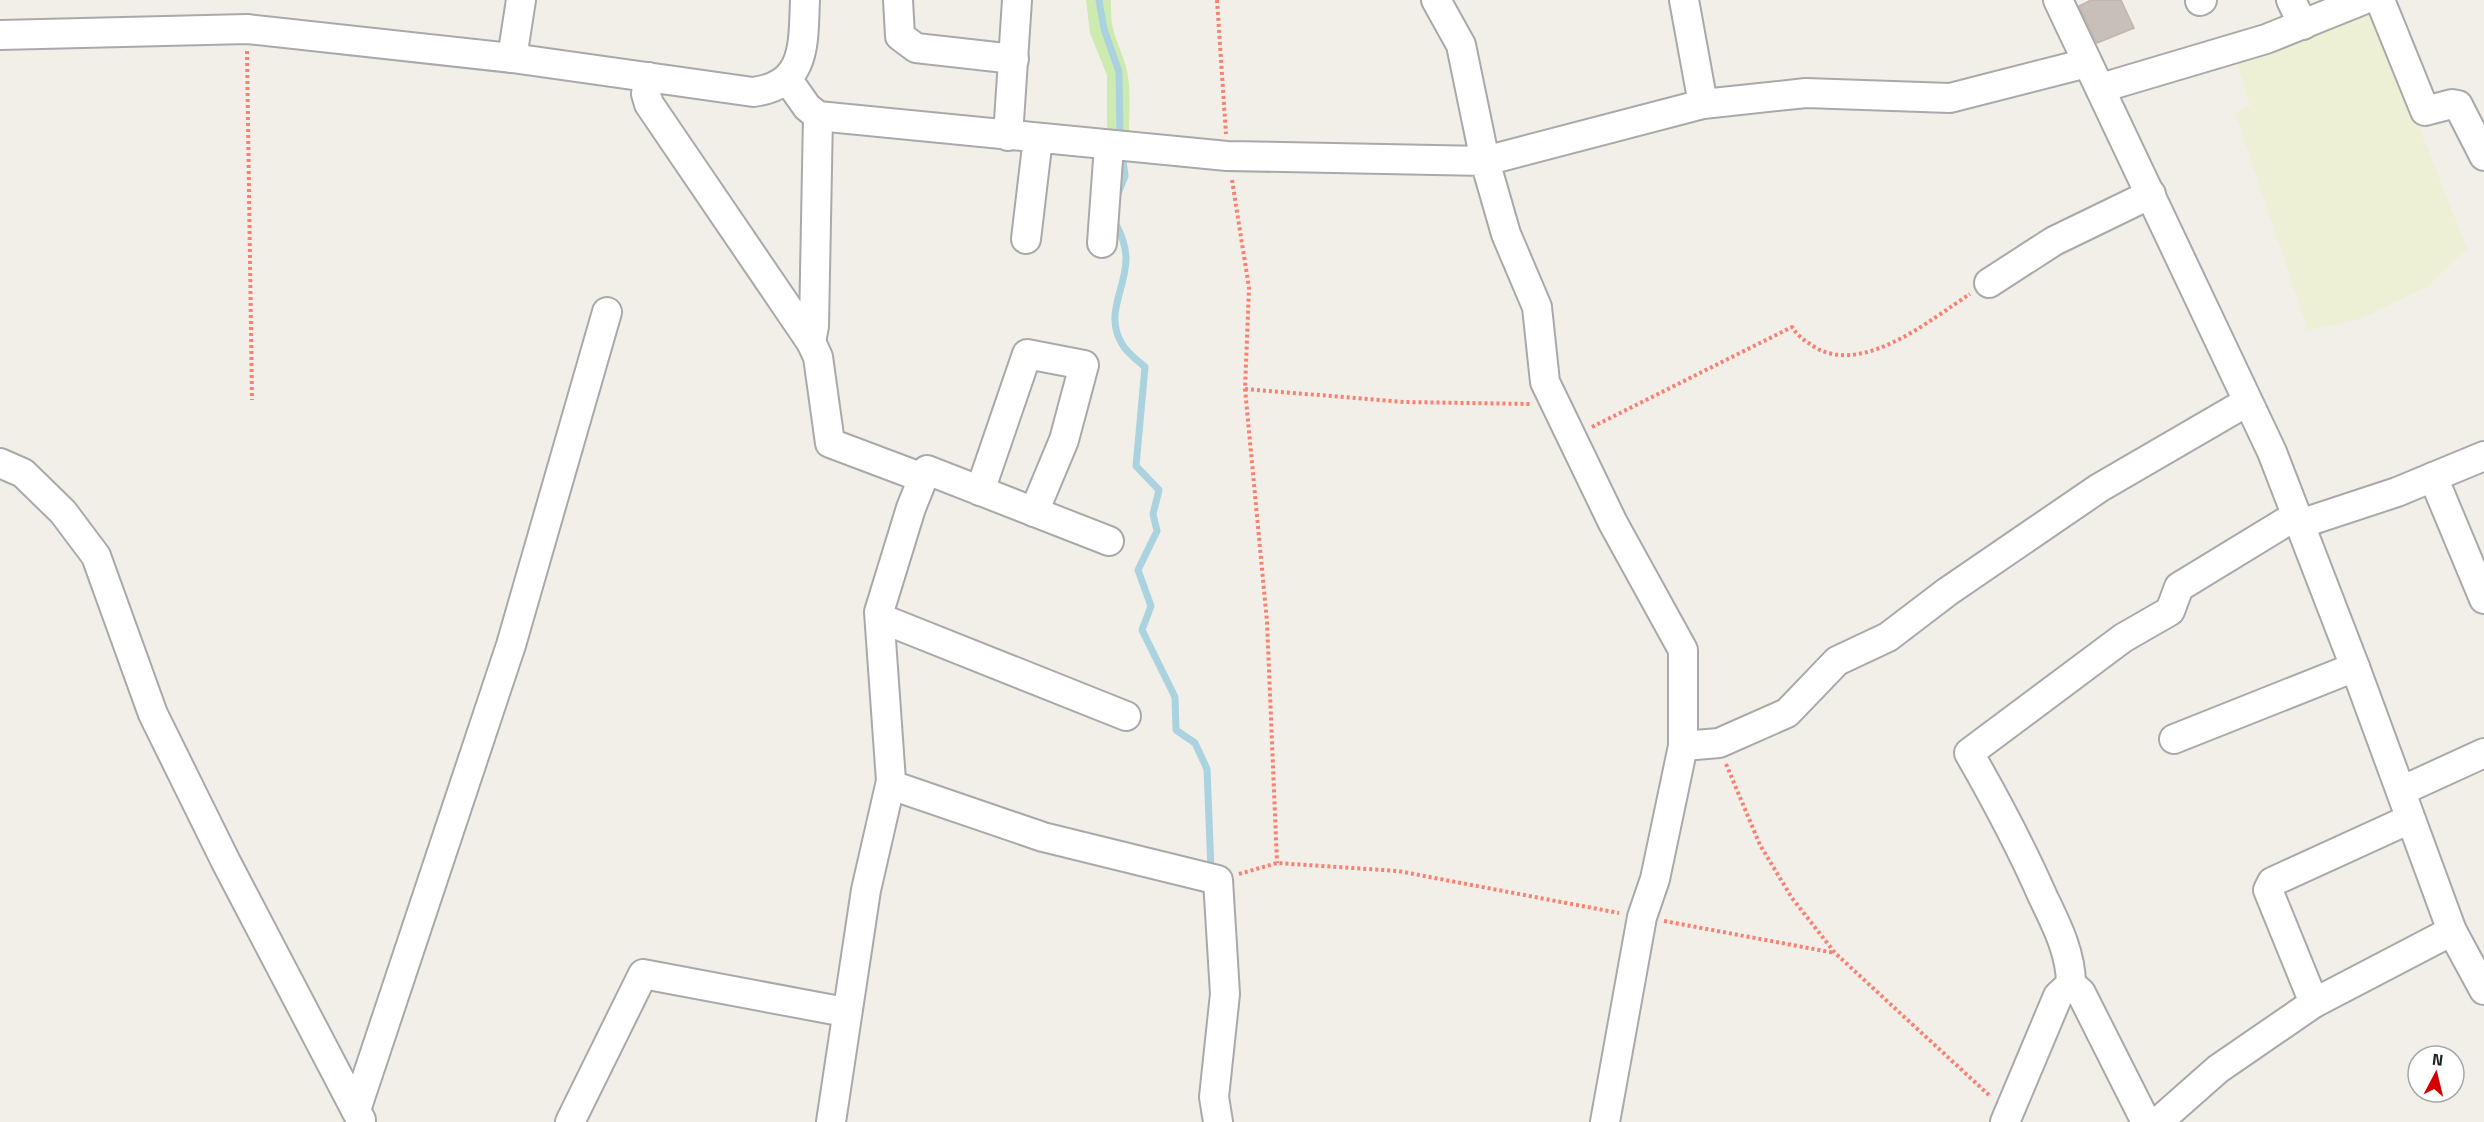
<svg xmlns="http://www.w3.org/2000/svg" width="2484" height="1122" font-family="'Titillium Web',sans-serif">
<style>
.farmland{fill:#eef0d5}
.grass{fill:#cdebb0}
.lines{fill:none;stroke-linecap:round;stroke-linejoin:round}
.stream{stroke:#aad3df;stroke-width:7}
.building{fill:#c7bfb8;stroke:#c4b6ab;stroke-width:1.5}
.minor-casing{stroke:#a9a9a9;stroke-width:32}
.path{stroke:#fa8072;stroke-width:4;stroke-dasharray:3 3;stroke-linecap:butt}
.minor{stroke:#fff;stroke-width:28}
</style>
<rect width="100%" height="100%" fill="#f2efe9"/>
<!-- farmland -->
<path class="farmland" d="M2372,6l95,243 -39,37 -70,34 -50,10 -73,-218 15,-6 -14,-49z"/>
<!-- grass -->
<path class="grass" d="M1086,0h25c-1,31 5,36 14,63 7,23 4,50 4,74l-22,-3v-59l-17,-42z"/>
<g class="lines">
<!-- stream -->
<g class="stream">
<path d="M1099,0l5,29 15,43 1,66"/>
<path d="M1118,194l7,-18 -3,-24"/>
<path d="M1114,220c6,12 12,24 12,39 0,30 -22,55 -4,85 5,9 15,16 23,23l-9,99 23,24 -6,24 4,17 -19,39 13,36 -9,24 33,67 1,33 19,13 12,26 4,101"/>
</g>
</g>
<!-- building -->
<path class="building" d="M2091,0h30l13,28 -37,15 -18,-37z"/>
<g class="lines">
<defs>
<g id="minor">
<path d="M898,0l2,36 16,12 98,11"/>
<path d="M1436,0l25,45 24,116 218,-57 103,-11 144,5 137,-35"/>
<path d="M1684,0l19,104"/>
<path d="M2058,0l214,452 83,215 97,264 32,59"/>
<path d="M2291,0l12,25"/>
<path d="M2380,0l45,111 27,-7 6,1 26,51"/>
<path d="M2200,1l2,-1"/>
<path d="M0,35l247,-6 265,29 241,34c54,-7 50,-48 52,-92"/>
<path d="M512,58l9,-58"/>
<path d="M648,77l-2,17 3,10 162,238 7,15 12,86 93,35 -12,30 -32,104 12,169 -25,109 -35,232"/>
<path d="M788,80l19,27 11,9 409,40 258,5 21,73 31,73 8,75 68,141 70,127v96l-28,133 -13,38 -37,205"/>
<path d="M2101,88l165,-49 97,-39"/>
<path d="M1008,136l9,-136"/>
<path d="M1026,239l12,-101"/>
<path d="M1102,243l7,-97"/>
<path d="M1989,283l65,-42 97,-47"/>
<path d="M811,342l3,-16 4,-210"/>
<path d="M0,463l23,10 40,39 33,44 57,158 73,148 135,258"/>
<path d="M2433,477l51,122"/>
<path d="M923,478l4,-8 182,71"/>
<path d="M980,491l47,-137 57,11 -20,75 -30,72"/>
<path d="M2300,524l97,-32 87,-36"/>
<path d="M880,618l246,98"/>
<path d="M2174,739l181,-72"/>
<path d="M1683,746l36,-3 68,-30 50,-52 51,-24 59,-45 152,-104 148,-86"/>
<path d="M891,785l152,52 175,43 7,114 -11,103 4,25"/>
<path d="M2401,791l83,-38"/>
<path d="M2071,984l10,9 65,129"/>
<path d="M2314,1003l-46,-113 4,-8 138,-63"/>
<path d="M356,1110l155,-465 96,-333"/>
<path d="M570,1122l73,-148 202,38"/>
<path d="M2005,1122l53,-126 13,-12c0,-31 -15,-60 -28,-87 -22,-50 -47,-97 -74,-144l154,-115 47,-27 9,-24 118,-72"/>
<path d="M2158,1122l60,-53 96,-66 138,-72"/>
</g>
</defs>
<!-- minor casing -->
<use href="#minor" class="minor-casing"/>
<!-- path -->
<g class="path">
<path d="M1217,0l9,134"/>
<path d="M247,51l5,349"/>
<path d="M1232,180l17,108 -4,101 22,233 10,241"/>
<path d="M1245,389l159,13 126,2"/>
<path d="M1592,427l200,-100c7,11 14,14 24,21 49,27 115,-29 154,-54"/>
<path d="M1726,764l34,81 32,53 43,55 155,143"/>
<path d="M1239,874l38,-11 121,8 221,42"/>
<path d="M1664,921l171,32"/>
</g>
<!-- minor -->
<use href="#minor" class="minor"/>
</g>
<!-- north arrow -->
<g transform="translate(2436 1074) rotate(7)"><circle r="28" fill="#ffffff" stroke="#a7a7a7" stroke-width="1.5"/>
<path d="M0-4.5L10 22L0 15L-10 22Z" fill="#d40000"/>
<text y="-9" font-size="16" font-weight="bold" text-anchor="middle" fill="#222222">N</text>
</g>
</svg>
